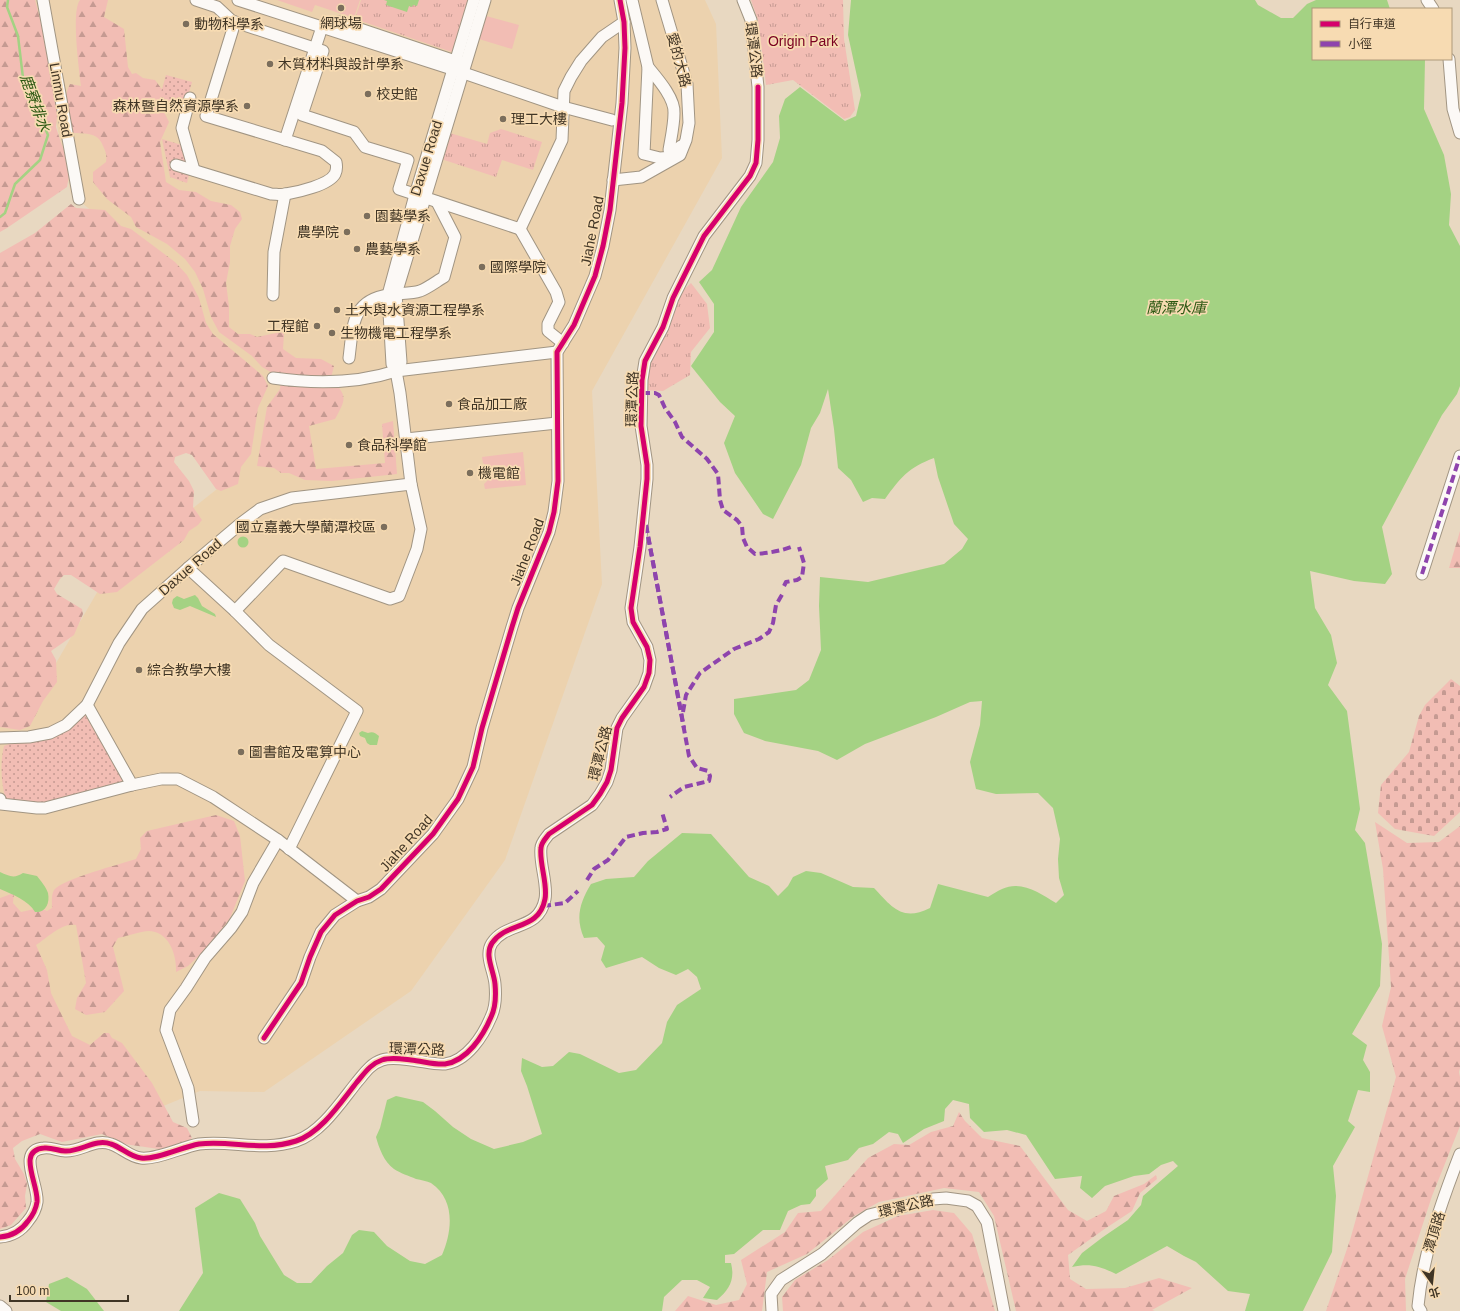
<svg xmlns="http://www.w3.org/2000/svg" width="1460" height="1311" font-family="Helvetica,'Noto Sans TC',sans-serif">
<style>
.built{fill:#ecd2ae}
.grass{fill:#f2bdb4}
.forest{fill:url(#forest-firs)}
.cemetery{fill:url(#cemetery-stones)}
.park{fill:url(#park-tufts)}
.garden{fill:url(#garden-dots)}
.water{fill:#a4d283}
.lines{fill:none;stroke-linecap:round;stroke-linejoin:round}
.stream{stroke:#a4d283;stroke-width:2.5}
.minor-casing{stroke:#a19583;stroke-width:13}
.minor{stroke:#fcf9f6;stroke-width:11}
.quiet{stroke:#8e44ad;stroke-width:4;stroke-dasharray:8 4;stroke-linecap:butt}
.cycleway-casing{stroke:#f7dbb2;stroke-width:8}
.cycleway{stroke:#d6006c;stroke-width:5}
.poi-dot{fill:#7b6e5c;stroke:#f7dbb2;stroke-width:1.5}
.labels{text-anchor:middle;stroke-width:3.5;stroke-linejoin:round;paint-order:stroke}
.poi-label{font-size:14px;fill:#403525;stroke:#f7dbb2;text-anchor:start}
.park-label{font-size:14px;fill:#7a0021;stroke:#f7dbb2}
.street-label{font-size:14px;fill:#403525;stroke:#f7dbb2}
.water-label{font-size:15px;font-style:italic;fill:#2a5711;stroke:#f7dbb2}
</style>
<defs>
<pattern id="forest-firs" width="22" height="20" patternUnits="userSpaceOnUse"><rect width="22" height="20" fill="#f2bdb4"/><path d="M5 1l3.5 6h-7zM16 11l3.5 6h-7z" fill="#c59a92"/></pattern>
<pattern id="cemetery-stones" width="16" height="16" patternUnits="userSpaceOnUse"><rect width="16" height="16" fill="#f2bdb4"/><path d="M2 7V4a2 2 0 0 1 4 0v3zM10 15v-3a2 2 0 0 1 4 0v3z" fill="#c59a92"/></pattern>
<pattern id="park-tufts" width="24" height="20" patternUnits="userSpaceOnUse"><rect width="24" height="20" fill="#f2bdb4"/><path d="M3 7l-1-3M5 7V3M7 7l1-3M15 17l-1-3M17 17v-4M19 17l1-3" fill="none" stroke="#c59a92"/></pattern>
<pattern id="garden-dots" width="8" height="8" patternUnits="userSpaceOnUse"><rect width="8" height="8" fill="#f2bdb4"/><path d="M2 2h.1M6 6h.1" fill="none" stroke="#c59a92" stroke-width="1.8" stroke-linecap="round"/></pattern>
</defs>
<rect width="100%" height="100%" fill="#e8d8c1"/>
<!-- built -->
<path class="built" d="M31,0h674l11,24 6,134 -130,233 10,193 -97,276 -94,131 -147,101 -64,-1 -44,18 -93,-65 -63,-79v-243l41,-33 65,-112 125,-99 -73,-213 -87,-71z"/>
<!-- grass -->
<g class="grass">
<path d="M277,0h83l-6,18 -39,-13 -3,7z"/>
<path d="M486,16l33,9 -7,24 -33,-10z"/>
<path d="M523,452l3,33 -41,4 -1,-5 5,-5 -1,-12 -5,-4 -1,-6z"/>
</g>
<!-- forest -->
<g class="forest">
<path d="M0,0h35l16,61 7,44 -2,22 5,16 10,22 -4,22 -60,41 -7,4z"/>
<path d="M80,0h28l-4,17 20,12 4,38 4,7 4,-1 7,5 12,2 9,12 2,8 -2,12 5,10 -9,20 6,40 13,8 17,2 15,9 20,4 9,7 2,7 -7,10 -5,17v16l-4,21 3,23v21l9,7h12l7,3 24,-5 3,2 -1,15 13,9 25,1 13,7 -3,12c16,19 16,19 4,41l-26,7 7,43 69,-6 -3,-39 11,-3 4,53 -65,7 -27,-1 -16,-7h-8l-7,-5 -17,-2 10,-59 13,-18 1,-11 -19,-11 -10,-11 -33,-24 -8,-15 -8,-28 -8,-17 -10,-13 -18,-15 -31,-17 -5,-10 -24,-18 -14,-17v-10l13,-10c1,-6 0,-10 -3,-16 -5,-15 -20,-12 -34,-13 -2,-16 -7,-34 1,-49l11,2c-2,-17 -10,-75 -1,-86z"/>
<path d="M71,204l5,4 29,2 16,16 10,3 44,33 12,13 12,23 7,25 7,11 50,42 5,10 -10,22 -7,46 -10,13 -3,17 -17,7 -5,-2 -24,-34 -6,-2 -11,4 -1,5 15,19 5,10 -1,16 9,13 -4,5 -9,6 -5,9 -67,52 -17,2 -29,-19h-7l-4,4 -6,10 3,5 25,15 1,5 -9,21 -23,16 5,9 1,22 -14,19 -13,25 -10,4 -20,-3v-474l35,-20z"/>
<path d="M1460,531v37h-11z"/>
<path d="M216,815l18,6 6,15 5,45 -15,37 -21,28 -21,20 -12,6c1,-17 -7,-41 -28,-41 -10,1 -21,5 -30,7l-5,9 11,44 -19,21 -19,3 -11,-6 2,-11 9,-15 -10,-58c-14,-3 -29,13 -40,20l11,25 4,23 21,43 18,9 14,-12h5l3,5 10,5 30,40 21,39 14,6 5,10 -9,6 -24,5 -35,-5 -22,-10 -40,8 -22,-8 -18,7 -9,7 2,11 9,15 3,10 -2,12 1,12 -15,17 -11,4v-331l14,-5 -1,10 8,9 18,-4 8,3 5,-3c0,-5 -1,-13 2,-18 8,-11 67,-26 82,-31l5,-10 -1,-11 7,-7z"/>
<path d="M1375,822l32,21 32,-1 21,-16v242l-1,4 1,5v49l-28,70 -27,83 1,32h-80l24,-71 46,-163 -14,-51 9,-39 -8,-118z"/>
<path d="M959,1112l6,9 17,17 38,8 48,64 19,11 19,-10 8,-15 30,-12 12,-9 1,4 -17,14 -8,18 -26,17 -38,27 2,24 16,10 39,-1 34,-10 33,10 -40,22 3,1h-139l-22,-95 -15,-24 -35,-4 -65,14 -25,14 -47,38 -40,18 -5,39h-87l13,-15 28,9 23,-5 8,-16 -6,-24 44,-28 13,-19 23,-2 47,-53 26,-14 15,1 22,-13 22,-6z"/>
<path d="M933,1210l21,3 18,21 23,77h-212l-1,-14 13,-17 33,-20 35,-28 35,-16z"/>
</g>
<!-- cemetery -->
<path class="cemetery" d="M1451,679l9,7v126l-26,24 -39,-7 -17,-16 3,-28 28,-33 10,-36 6,-11z"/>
<!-- park -->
<g class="park">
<path d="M361,0h107l-16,52 -97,-33z"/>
<path d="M751,0h92l1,39 11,71 -5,7 -6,2 -51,-39 -27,5 -8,-65z"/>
<path d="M501,129l41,13 -9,28 -31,-10 -6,17 -61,-20 8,-26 44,13 3,-11z"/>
<path d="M691,283l16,21 3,24 -19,24 -1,23 -27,16 -20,-1 6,-26 29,-69z"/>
</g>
<!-- garden -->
<g class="garden">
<path d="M166,75l26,7 -8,27 -26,-6z"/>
<path d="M162,139l23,7 6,20 -4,17 -17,-6z"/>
<path d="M85,715l41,69 -83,21 -37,-4c-5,-18 -6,-38 -2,-55l10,-4 53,-14z"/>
</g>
<!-- water -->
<g class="water">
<path d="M384,0h35l-2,6 -4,-1 -1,2 -3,-1 -2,6 -21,-7 1,-4z"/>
<path d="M851,0h404l3,5 23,13h12l14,-14 9,-4h71l3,9h-77v50h112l-1,50 20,46 7,39 -2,31 11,21v140l-3,8 -15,21 -60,112 10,47 -7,10 -31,-3 -44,-10 5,37 16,27 6,28 -9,22 19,26 13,98 -5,21 10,13 17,101 -2,42 -28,48 15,11 -4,15 7,12v20l-12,-2 -10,31 7,6 -22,39 3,30 -4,56 -29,59h-58l5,-17 -22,-3 -32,-29 -12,-6 -17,-10 -51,28c-17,-8 -26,-11 -44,-7l10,-14 21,-16 25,-17 13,-15 2,-9 35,-30 -5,-5 -12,4 -12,9 -15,2 -29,10 -13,12 -12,-10 2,-12 -27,3 -29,-44 -19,-5 -23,2 -14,-14 -1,-14 -16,-4 -8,9 -1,12 -20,8 -21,14 -5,-9 -9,-2 -16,12 -14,4 -11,12 -23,6 3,13 -12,11v6l-6,8 -9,1 -13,6 -8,19h-17l-29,24 -9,1v8h6c4,16 -1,26 -14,37l-14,-2 7,-11 -13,-7h-15l-18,17 -2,14h-483l24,-38 -8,-65 24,-15 21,6 15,24 5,13 24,39 13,8h14l16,-17 16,-13 9,-18 7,-5 15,2 13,14 23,15 15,3 17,-9c10,-23 14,-55 -11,-72 -4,-2 -10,-3 -15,-4 -7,-3 -16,-6 -22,-10 -10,-7 -15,-21 -18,-32l4,-9 7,-28 9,-4 27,6 12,9 18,16 18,12 23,10 29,-7 19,-8 -15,-48 -6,-15 1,-13 20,9 11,-1 16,-14 11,2 39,19 17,-3 26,-27 5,-21 10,-17 24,-16 -4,-12 -9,-8 -12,6 -17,-7 -17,-11 -36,11 -5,-8 4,-14 -8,-9 -13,1c-9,-20 -4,-36 7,-54l15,-5 28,-2 14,-16 34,-28 29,1 38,43 20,9 9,10 10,-10 5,-9 13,-6 15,2 32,14 21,1c18,19 28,34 56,20l8,-24 50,13c5,-3 9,-6 14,-8 19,-9 38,4 54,14l8,-8 -5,-17 -1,-19 2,-20 -7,-31 -15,-15 -42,1 -20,-5 -6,-27 10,-37 2,-24 -12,1 -34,15 -71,27 -28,16 -19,-9 -53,-10 -21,-8 -10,-19v-15l62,-9 13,-10 12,-30 -2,-44 1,-29 48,5 76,-18 18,-15 6,-10 -14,-15 -16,-47 -4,-19c-26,10 -33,19 -49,41l-13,-1 -9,4 -12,-22 -13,-12 -4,-39 -6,-40 -8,24 -9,15 -10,37 -28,54 -10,-5 -28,-41 -11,-30 11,-27 -15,-14 -29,-36 23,-34v-28l-15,-22 13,-12 29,-63 32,-45 7,-24 -1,-22 6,-17 15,-12 45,34 11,-5 5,-21 -13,-60z"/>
<circle cx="243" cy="542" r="5.5"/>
<path d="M195,595l3,3 4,8 13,8 1,3 -26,-11 -10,4 -6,-2 -2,-5 1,-4 4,-3 7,3z"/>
<path d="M362,731l6,2c5,-2 7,0 11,3l-2,9h-7l-3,-2 -2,-5 -5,-2 -1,-3z"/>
<path d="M0,872c9,4 14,7 23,1l14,3c4,5 9,11 11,17 2,10 -2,20 -13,19 -6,-11 -23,-18 -35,-23z"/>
<path d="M67,1277l20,12 17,22h-43l-15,-9 3,-18z"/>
</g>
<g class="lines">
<!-- stream -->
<path class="stream" d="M0,217l5,-4 10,-29 25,-24 8,-25 -25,-57 -5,-42 -11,-29 1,-7"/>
<defs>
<g id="minor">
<path d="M43,0l36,199"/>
<path d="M196,0l21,7 15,14 91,30 -21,64 52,17 11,15 43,13 -9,29 121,40 42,-89 2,-49 7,-14 10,-16 21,-24 22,-15"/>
<path d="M238,0l214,69 111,38 49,13"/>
<path d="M632,0l16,67 -4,87 16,4 13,-1"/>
<path d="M1427,0l6,9"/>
<path d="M1449,59l4,50 7,24"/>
<path d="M648,67c9,11 27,31 26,46 0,12 -3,25 -5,37h8l4,-4"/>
<path d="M190,98l-8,30 12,42"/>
<path d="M285,140l37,-113 17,-5 122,41"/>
<path d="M176,165l95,29c5,0 10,1 15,0 12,-2 43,-9 49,-20 2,-4 2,-7 1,-12l-14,-11 -116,-35 29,-94"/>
<path d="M613,180l28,-3 39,-22 6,-15 3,-17 -2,-39 -25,-84"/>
<path d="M520,229l36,63 3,10 -11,22v7l15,12"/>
<path d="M273,295l1,-43 11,-58"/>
<path d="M349,358c4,-31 2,-58 40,-63 10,-2 21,-1 31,-4 8,-3 17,-10 24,-14l11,-40 -18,-35"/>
<path d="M396,371l5,-9 -5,-68 89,-294"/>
<path d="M273,378c42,6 83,6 123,-7l161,-19"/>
<path d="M406,439l151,-16"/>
<path d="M188,568l47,43 34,34 88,66 -68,138"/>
<path d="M1422,574l38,-118"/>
<path d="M235,611l48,-50 107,38 9,-3 18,-47 4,-20 -10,-45 -11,-91 -4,-22 -4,-7 -4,-69 27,-100 59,-195"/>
<path d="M87,705l45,80 29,-6h17l35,18 65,43 79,61"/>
<path d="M0,738l29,-1 21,-4 16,-8 21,-20 32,-62 23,-34 46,-41 52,-44 20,-15 32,-11 119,-14"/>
<path d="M0,799l1,5 36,4h8l87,-23"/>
<path d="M264,1038l37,-55 9,-26 11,-25 14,-17 22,-14 12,-4 12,-8 52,-55 25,-35 15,-32 9,-39 30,-101 6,-19 31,-76 5,-20 4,-31 -1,-129 17,-27 21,-49 8,-30 7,-36 12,-107 3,-55 -1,-26 -4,-22"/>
<path d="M193,1121l-5,-33 -22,-58 4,-20 16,-22 19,-30 26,-30 11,-16 11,-29 25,-43"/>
<path d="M0,1237c12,-1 21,-6 28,-16 5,-6 8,-12 9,-19 2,-17 -21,-52 7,-54 8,-1 14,3 21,3 16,1 30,-13 46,-7 10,3 19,13 30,14 15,2 41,-11 58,-14 33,-4 63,8 97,-3 25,-8 45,-39 61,-59 7,-8 13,-18 25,-22 9,-3 20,-1 29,0 11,1 24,5 34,4 22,-3 38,-28 46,-47 5,-10 5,-22 4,-33 -1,-13 -11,-29 -3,-41 15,-22 47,-12 53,-44 3,-15 -6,-36 -4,-51 0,-5 5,-10 8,-14l43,-29 8,-11 7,-12 4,-12 6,-42 5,-10 22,-31 5,-14 1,-13 -3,-13 -14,-25 -2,-14 9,-61 7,-68v-14l-6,-39 1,-46 3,-19 18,-34 10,-29 31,-62 46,-60 6,-13 2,-23v-53l-7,-67 -8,-20"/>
<path d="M0,1306l6,5"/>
<path d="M772,1311l-1,-17 10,-14 41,-26 35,-31 12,-8 64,-16 13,-1 22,3 9,5 10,16 17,89"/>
<path d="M1421,1311l-3,-5c5,-52 23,-103 42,-152"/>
</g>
</defs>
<!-- minor casing -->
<use href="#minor" class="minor-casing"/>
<!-- minor -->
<use href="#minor" class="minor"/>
<!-- quiet -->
<g class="quiet">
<path d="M642,393h13l4,2 6,13 10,14 7,15 25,22 11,15 2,26 3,10 14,10 5,6 1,12 4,9 8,7c14,-1 26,-3 39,-8"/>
<path d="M646,525l38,203"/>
<path d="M646,525l43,231 8,12 11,3 2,5 -1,5 -25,6 -14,10"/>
<path d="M1422,574l38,-118"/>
<path d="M784,586l2,-4 11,-2 5,-3 2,-14 -5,-16"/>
<path d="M683,712l3,-17 14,-22 34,-24 25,-10 10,-7 4,-9 3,-18 7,-12"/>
<path d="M587,880l7,-11 14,-9 18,-23 17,-4 14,-1 10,-3 -5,-17"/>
<path d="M543,906l22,-3 13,-12"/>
</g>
<defs>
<g id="cycleway">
<path d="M264,1038l37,-55 9,-26 11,-25 14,-17 22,-14 12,-4 12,-8 52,-55 25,-35 15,-32 9,-39 30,-101 6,-19 31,-76 5,-20 4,-31 -1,-129 17,-27 21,-49 8,-30 7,-36 12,-107 3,-55 -1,-26 -4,-22"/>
<path d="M0,1237c12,-1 21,-6 28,-16 5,-6 8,-12 9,-19 2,-17 -21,-52 7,-54 8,-1 14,3 21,3 16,1 30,-13 46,-7 10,3 19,13 30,14 15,2 41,-11 58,-14 33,-4 63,8 97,-3 25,-8 45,-39 61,-59 7,-8 13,-18 25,-22 9,-3 20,-1 29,0 11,1 24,5 34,4 22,-3 38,-28 46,-47 5,-10 5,-22 4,-33 -1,-13 -11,-29 -3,-41 15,-22 47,-12 53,-44 3,-15 -6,-36 -4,-51 0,-5 5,-10 8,-14l43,-29 8,-11 7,-12 4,-12 6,-42 5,-10 22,-31 5,-14 1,-13 -3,-13 -14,-25 -2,-14 9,-61 7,-68v-14l-6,-39 1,-46 3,-19 18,-34 10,-29 31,-62 46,-60 6,-13 2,-23v-53"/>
</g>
</defs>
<!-- cycleway casing -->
<use href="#cycleway" class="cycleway-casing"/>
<!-- cycleway -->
<use href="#cycleway" class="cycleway"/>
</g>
<!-- markers -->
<g class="poi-dot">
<circle cx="341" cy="8" r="4"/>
<circle cx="186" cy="24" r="4"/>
<circle cx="270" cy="64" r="4"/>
<circle cx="368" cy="94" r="4"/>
<circle cx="247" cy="106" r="4"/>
<circle cx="503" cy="119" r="4"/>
<circle cx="367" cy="216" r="4"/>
<circle cx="347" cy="232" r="4"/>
<circle cx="357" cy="249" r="4"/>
<circle cx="482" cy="267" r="4"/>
<circle cx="337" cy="310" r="4"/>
<circle cx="317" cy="326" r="4"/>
<circle cx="332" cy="333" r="4"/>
<circle cx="449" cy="404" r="4"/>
<circle cx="349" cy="445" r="4"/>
<circle cx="470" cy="473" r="4"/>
<circle cx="384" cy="527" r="4"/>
<circle cx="139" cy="670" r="4"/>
<circle cx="241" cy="752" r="4"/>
</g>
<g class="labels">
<!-- poi labels -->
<g class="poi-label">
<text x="341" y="28" text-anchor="middle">網球場</text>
<text x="194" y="29">動物科學系</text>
<text x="278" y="69">木質材料與設計學系</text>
<text x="376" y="99">校史館</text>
<text x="239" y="111" text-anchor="end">森林暨自然資源學系</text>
<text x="511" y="124">理工大樓</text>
<text x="375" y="221">園藝學系</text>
<text x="339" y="237" text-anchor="end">農學院</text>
<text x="365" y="254">農藝學系</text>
<text x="490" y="272">國際學院</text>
<text x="345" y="315">土木與水資源工程學系</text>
<text x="309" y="331" text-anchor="end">工程館</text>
<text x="340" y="338">生物機電工程學系</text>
<text x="457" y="409">食品加工廠</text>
<text x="357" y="450">食品科學館</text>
<text x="478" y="478">機電館</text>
<text x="376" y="532" text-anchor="end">國立嘉義大學蘭潭校區</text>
<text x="147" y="675">綜合教學大樓</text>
<text x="249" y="757">圖書館及電算中心</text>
</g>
<!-- park labels -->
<g class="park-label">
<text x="803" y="46">Origin Park</text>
</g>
<!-- street labels -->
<g class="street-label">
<text transform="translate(754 50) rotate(83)" y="5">環潭公路</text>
<text transform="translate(679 60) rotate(75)" y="5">愛的大路</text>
<text transform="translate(61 100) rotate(80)" y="5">Linmu Road</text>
<text transform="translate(426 158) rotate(-73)" y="5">Daxue Road</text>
<text transform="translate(592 231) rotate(-79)" y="5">Jiahe Road</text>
<text transform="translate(632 399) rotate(-88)" y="5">環潭公路</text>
<text transform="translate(527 552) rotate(-69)" y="5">Jiahe Road</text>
<text transform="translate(190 567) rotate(-41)" y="5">Daxue Road</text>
<text transform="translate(600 753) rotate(-76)" y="5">環潭公路</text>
<text transform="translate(406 843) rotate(-48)" y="5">Jiahe Road</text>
<text transform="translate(417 1049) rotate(2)" y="5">環潭公路</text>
<text transform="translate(906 1206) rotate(-13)" y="5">環潭公路</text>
<text transform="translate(1434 1232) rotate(-73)" y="5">潭頂路</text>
</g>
<!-- water labels -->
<g class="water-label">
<text transform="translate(35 103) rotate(70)" y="5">鹿寮排水</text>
<text x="1176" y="313">蘭潭水庫</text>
</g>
</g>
<!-- legend -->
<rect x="1312" y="8" width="140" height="52" fill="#f7dbb2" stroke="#ae997a"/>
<rect x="1320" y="21" width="20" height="6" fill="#d6006c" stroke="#ae997a"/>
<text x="1348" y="28" font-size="12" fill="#403525">自行車道</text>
<rect x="1320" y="41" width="20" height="6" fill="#8e44ad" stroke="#ae997a"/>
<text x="1348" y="48" font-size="12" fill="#403525">小徑</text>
<!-- north arrow -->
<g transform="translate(1432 1283) rotate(165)" stroke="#f7dbb2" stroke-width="3" paint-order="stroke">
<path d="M0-3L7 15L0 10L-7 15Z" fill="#403525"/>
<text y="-6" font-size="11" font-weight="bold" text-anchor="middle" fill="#403525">北</text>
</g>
<!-- scale -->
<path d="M10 1295v6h118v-6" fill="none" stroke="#403525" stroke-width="2"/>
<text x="16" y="1295" font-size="12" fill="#403525" stroke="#f7dbb2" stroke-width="3" paint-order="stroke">100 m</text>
</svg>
